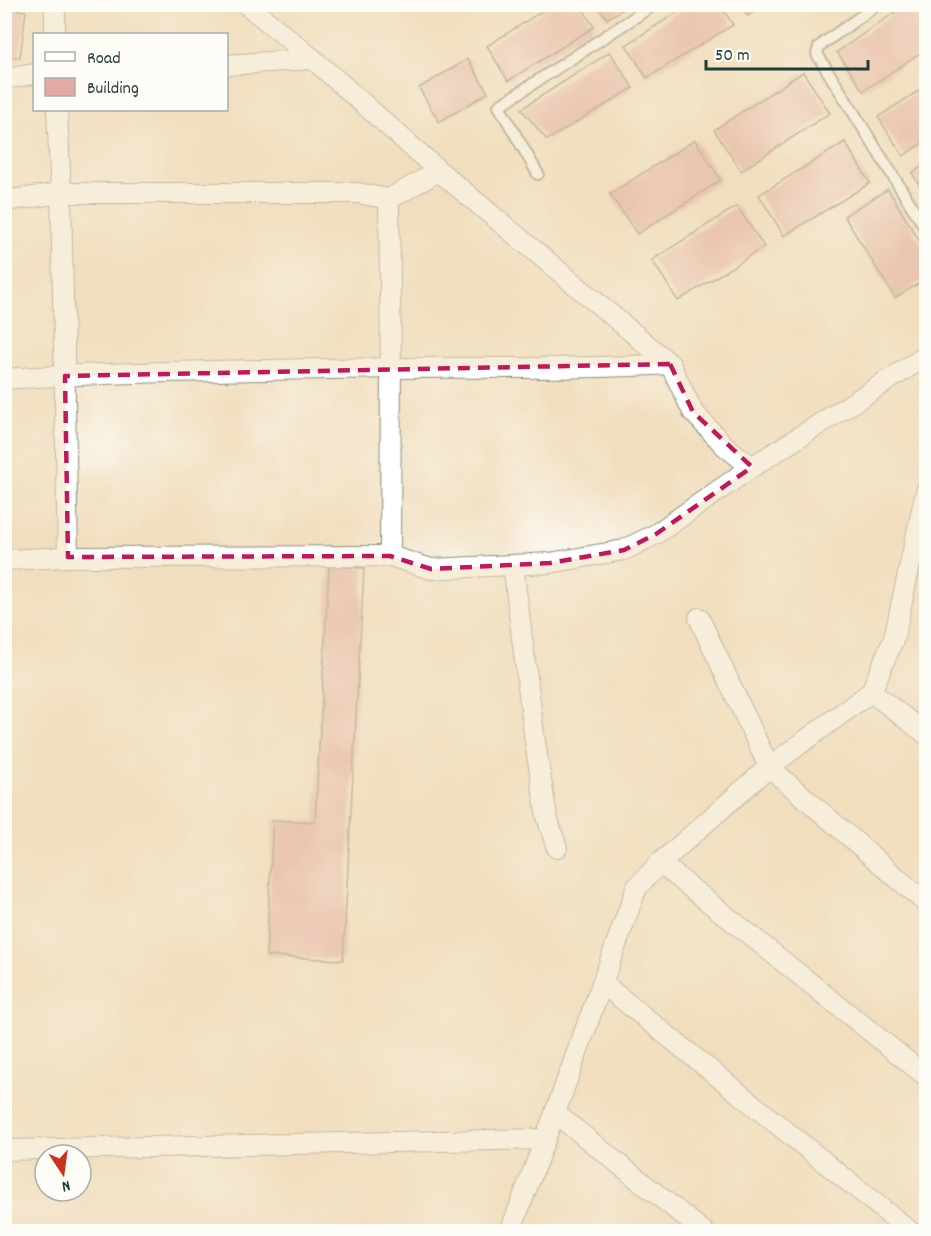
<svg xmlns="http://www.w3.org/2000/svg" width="931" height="1236" font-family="Dekko,sans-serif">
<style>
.building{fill:#e3a9a3}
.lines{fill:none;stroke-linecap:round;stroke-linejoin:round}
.service-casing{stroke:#888e79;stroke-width:14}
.minor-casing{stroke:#888e79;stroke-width:22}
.service{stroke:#fff;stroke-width:10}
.minor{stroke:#fff;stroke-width:20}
.marked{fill:none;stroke:#c2185b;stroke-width:4.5;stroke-dasharray:12 8;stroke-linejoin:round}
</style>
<rect width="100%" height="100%" fill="#fdfcf7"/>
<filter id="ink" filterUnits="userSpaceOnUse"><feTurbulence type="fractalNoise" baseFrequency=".0167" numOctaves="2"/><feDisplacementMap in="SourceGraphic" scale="12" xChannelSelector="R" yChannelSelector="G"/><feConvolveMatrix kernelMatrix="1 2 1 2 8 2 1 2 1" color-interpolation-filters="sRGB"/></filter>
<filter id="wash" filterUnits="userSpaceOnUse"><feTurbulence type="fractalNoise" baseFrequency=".008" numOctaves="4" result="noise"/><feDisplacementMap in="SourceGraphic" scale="24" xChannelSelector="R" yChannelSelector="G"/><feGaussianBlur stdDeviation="1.35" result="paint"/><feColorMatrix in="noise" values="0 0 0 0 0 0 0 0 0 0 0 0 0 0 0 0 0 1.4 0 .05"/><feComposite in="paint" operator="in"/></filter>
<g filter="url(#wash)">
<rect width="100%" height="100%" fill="#f1debe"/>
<g id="blocks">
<!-- building -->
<g class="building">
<path d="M553,4h27l14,23 -86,54 -21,-35z"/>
<path d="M597,4h34l-24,15z"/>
<path d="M690,4h30l13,21 -86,53 -21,-33z"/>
<path d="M741,4h25l-18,12z"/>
<path d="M907,4h14l5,8v37l-63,42 -26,-39z"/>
<path d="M4,8l22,3 -6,47 -16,-1z"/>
<path d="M610,52l23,36 -86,52 -26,-31z"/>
<path d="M468,59l20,34 -49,29 -20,-34z"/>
<path d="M803,72l27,41 -89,58 -27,-41z"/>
<path d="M926,86v55l-23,15 -25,-39z"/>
<path d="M695,140l26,40 -84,54 -27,-40z"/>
<path d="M845,142l25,41 -86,53 -25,-41z"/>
<path d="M926,164v32l-14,-23z"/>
<path d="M888,189l38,63v13l-3,2 3,7v5l-31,19 -51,-82z"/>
<path d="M737,206l27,41 -86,54 -26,-41z"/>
<path d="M329,566l35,2 -21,392 -77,-4 7,-136 42,2z"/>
</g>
</g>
</g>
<g filter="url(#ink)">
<use href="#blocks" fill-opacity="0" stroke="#888e79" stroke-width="1.5"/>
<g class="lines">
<defs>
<g id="service">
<path d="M878,4l-53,38 -6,5 -2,7 109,175"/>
<path d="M538,174l-39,-68 156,-102"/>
</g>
<g id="minor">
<path d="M246,4l67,55 126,112 231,193 23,48 32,34 27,21"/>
<path d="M55,34v-30"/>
<path d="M226,65l87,-6"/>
<path d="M4,79l30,-5"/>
<path d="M57,110l4,83 7,364"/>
<path d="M389,199l2,169 -1,188"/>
<path d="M4,201l57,-8h296l32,6 50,-28"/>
<path d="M4,379c129,-8 259,-9 388,-11 92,-1 185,2 278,-4"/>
<path d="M4,560l64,-3 322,-1 41,13 119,-6 74,-13 32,-16 96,-67 174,-111"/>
<path d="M513,565l22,177 12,75 10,31"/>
<path d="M699,618l70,149 157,136"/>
<path d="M871,692l55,42"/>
<path d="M660,863l266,213"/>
<path d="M602,983l309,249"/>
<path d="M555,1113l149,119"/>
<path d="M4,1150l540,-11"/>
<path d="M510,1232l45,-119 82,-226 23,-24 109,-96 102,-75 23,-54 32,-147"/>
</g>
</defs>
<!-- service casing -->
<use href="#service" class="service-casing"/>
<!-- minor casing -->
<use href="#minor" class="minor-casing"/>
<!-- service -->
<use href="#service" class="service"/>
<!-- minor -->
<use href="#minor" class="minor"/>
</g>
</g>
<!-- marked area -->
<path d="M0 0H931V1236H0ZM670,364l23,48 59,55 -96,67 -32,16 -74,13 -119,6 -41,-13 -322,1 -3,-181z" fill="#f1debe" fill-opacity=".55" fill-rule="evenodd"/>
<path class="marked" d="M670,364l23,48 59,55 -96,67 -32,16 -74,13 -119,6 -41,-13 -322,1 -3,-181z"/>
<!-- margin -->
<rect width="931" height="1236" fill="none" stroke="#fdfcf7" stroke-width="24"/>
<!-- legend -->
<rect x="33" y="33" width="195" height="78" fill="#fdfcf7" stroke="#a4b0a9" stroke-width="1.5"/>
<rect x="45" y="52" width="30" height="9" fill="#ffffff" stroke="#a4b0a9" stroke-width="1.5"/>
<text x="87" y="63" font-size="18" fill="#1f3d34">Road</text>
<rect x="45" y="78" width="30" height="18" fill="#e3a9a3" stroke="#a4b0a9" stroke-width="1.5"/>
<text x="87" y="93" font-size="18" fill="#1f3d34">Building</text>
<!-- north arrow -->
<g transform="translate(63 1173) rotate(167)"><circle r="28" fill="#fdfcf7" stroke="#a4b0a9" stroke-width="1.5"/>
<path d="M0-4.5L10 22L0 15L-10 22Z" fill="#c8321e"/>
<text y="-9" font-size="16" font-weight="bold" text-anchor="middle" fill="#1f3d34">N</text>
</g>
<!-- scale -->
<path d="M706 60v9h162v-9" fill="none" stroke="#1f3d34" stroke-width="3"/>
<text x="715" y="60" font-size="18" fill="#1f3d34" stroke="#fdfcf7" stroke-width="4.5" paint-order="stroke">50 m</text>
</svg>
